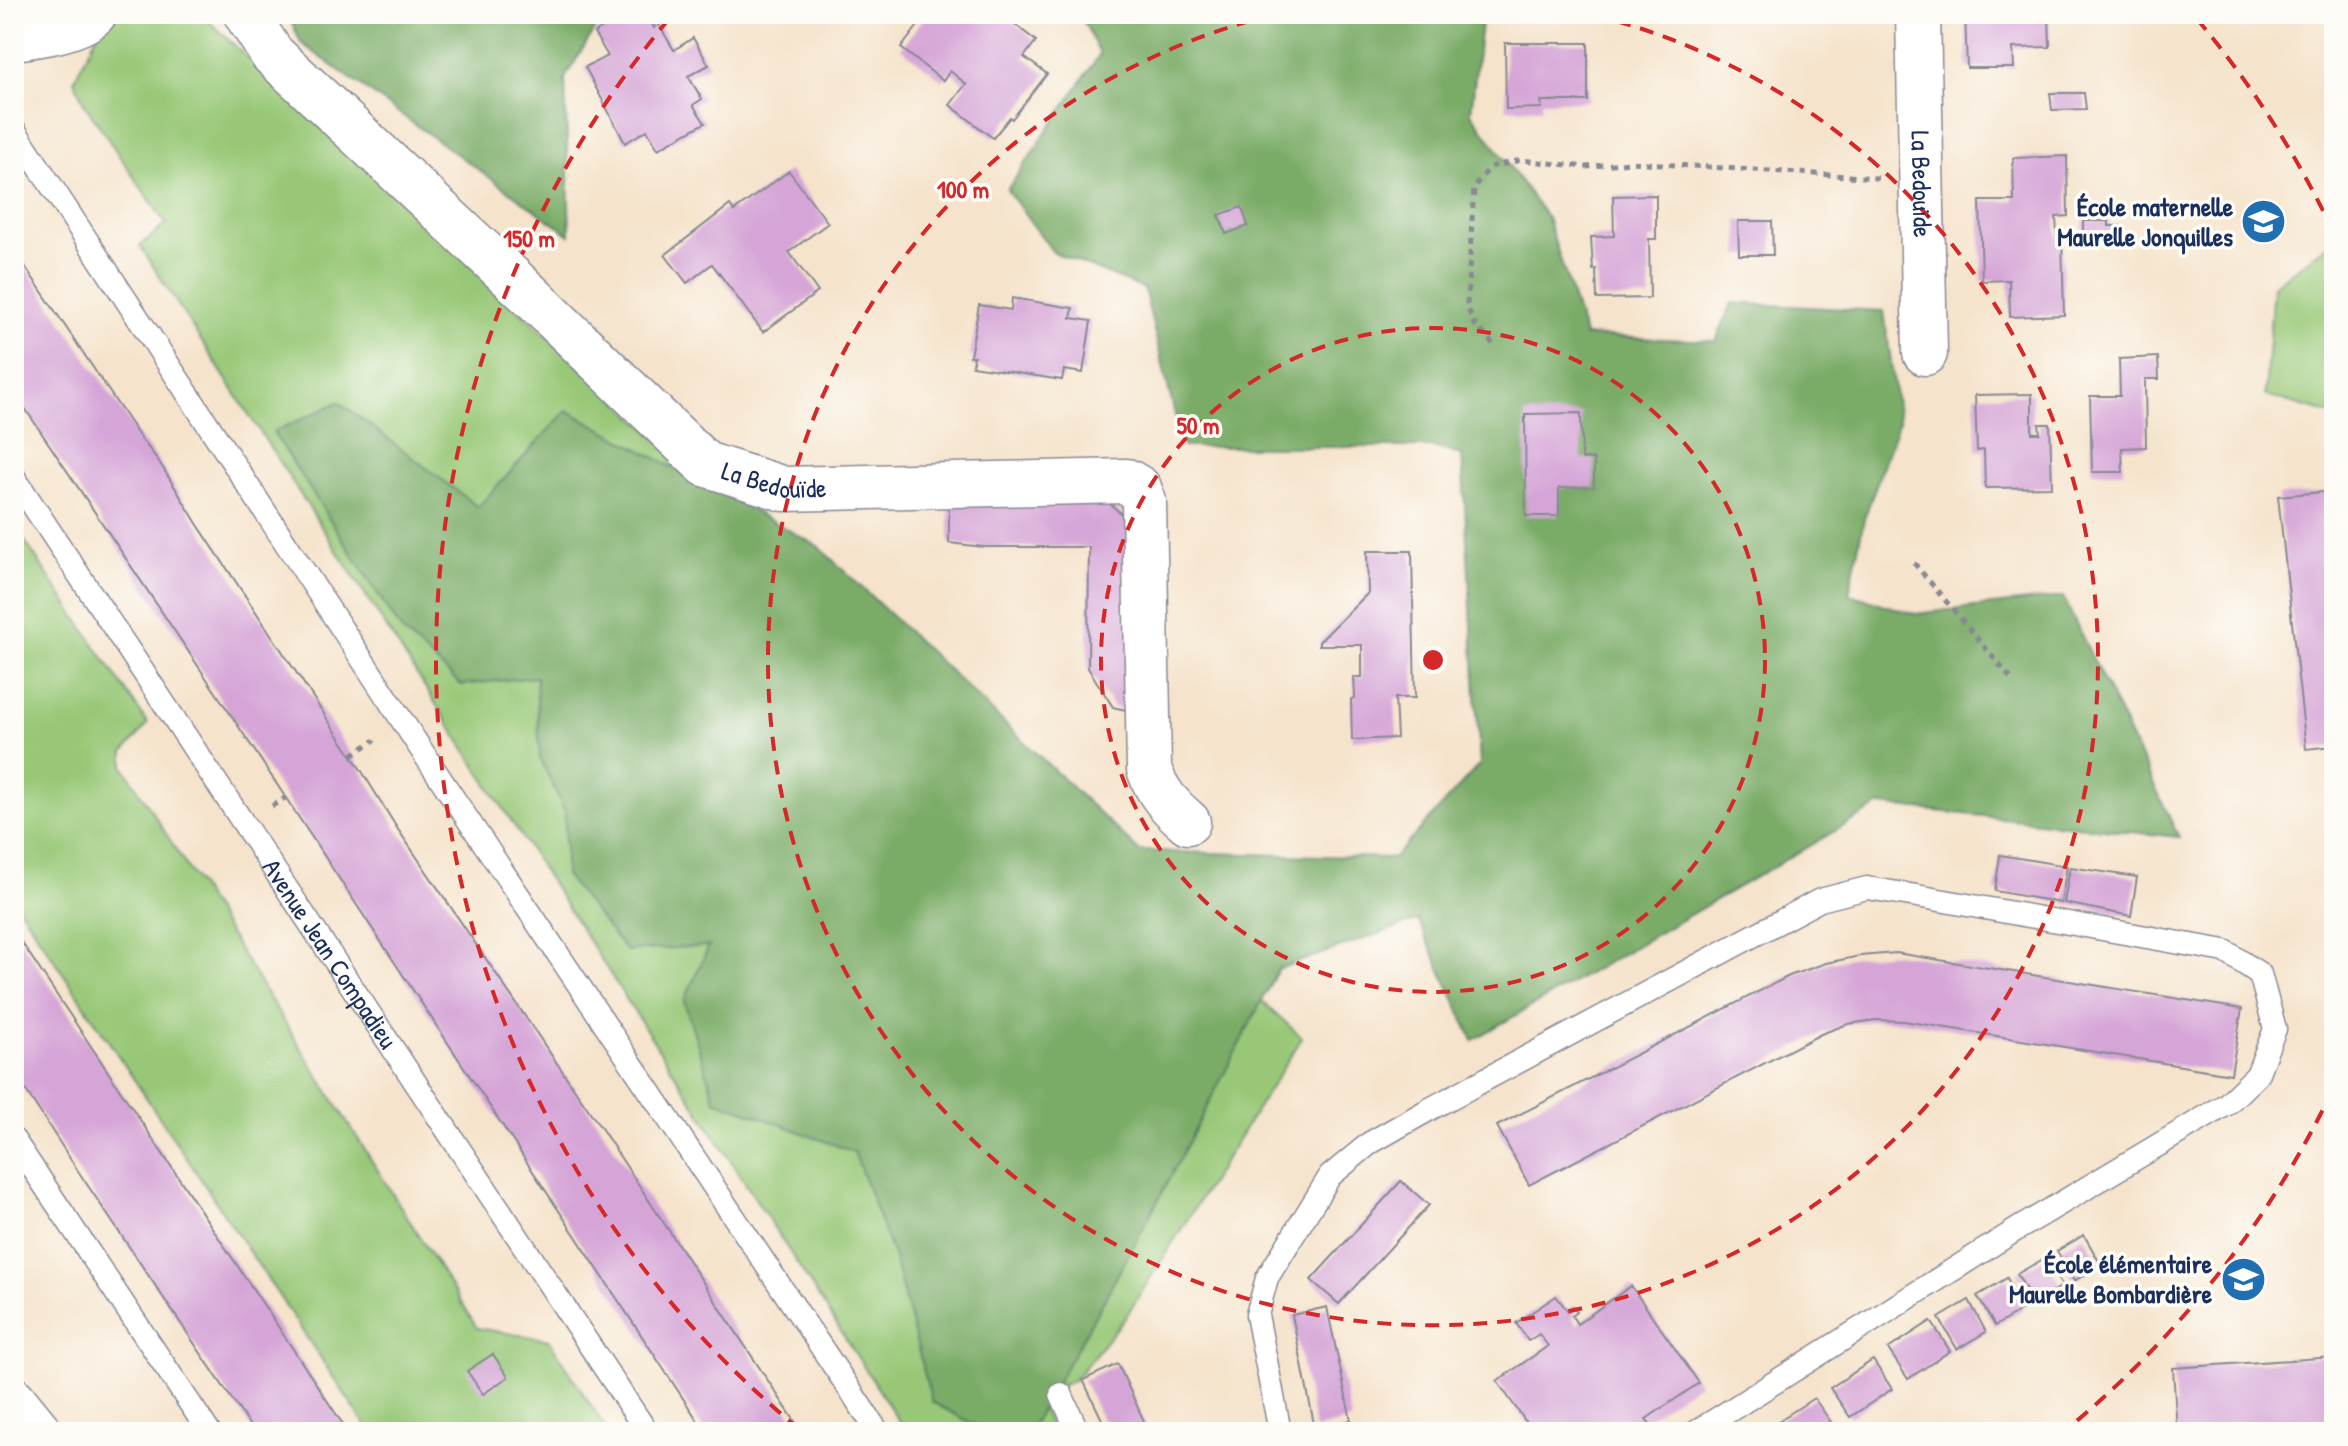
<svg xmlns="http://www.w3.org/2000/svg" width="2348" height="1446" font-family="'Patrick Hand',sans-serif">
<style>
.green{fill:#98c877;stroke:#5a7c6a;stroke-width:2}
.forest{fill:#7aac68;stroke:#4a6e63;stroke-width:2}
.building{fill:#d5a5d7}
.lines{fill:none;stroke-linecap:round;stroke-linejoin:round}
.lane-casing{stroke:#888994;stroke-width:25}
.street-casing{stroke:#888994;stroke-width:47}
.path{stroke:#888994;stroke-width:5;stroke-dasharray:6 6;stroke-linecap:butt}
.lane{stroke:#fff;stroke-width:22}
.street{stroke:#fff;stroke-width:44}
.ring{fill:none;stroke:#d62828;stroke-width:4;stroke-dasharray:14 10}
.labels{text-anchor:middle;stroke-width:7;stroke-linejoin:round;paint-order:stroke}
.street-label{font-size:26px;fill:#1b2f5e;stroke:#fdfcf7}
.poi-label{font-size:26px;font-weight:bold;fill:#1b2f5e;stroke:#fdfcf7;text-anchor:end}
.centre{fill:#d62828;stroke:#fdfcf7;stroke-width:4}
.ring-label{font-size:24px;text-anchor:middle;font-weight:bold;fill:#d62828;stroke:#fdfcf7;stroke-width:7;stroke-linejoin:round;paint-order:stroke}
</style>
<rect width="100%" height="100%" fill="#fdfcf7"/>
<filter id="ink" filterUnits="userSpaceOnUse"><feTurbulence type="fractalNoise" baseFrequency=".0125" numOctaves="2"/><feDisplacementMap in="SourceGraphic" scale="16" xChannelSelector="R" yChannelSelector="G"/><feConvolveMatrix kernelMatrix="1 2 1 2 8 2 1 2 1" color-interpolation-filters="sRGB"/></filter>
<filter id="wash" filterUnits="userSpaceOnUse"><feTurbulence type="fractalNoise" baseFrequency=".006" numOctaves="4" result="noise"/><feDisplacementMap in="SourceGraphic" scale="32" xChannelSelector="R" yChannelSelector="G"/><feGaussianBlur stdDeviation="1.8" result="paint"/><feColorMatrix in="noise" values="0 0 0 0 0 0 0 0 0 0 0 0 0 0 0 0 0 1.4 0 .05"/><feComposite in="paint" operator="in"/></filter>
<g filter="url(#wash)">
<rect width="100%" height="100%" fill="#f5e3cb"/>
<!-- green -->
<g class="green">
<path d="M120,14h81l1101,1024 -177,280 -51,62 -37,17 16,35h-147l-766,-1186 26,-22 -81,-119 -11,-25 23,-46z"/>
<path d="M2334,240v175l-69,-20 8,-109z"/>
<path d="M14,525l134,199 -24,28v15l353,561 72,12 59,92h-238l-356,-532z"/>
</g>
<!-- forest -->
<g class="forest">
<path d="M288,14h316l-39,64 5,157 -269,-192z"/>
<path d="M1080,14h402l-11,99 76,105 38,118 131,5 16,-38 152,8 15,110 -35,98 -15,75 66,20 148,-17 116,240 -299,-32 -407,235 -55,-120 -140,49c-80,156 -160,312 -250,463h-40l-56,-30 -38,-144 -40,-106 -139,-52 -31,-99 25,-55 -83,5 -61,-76v-63l-25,-54 -4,-81 -75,8 -59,-54 -129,-199 66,-30 139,105 89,-97 251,136 321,305 255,7 86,-94 -18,-309 -29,-8h-250l-39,-158 -91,-37 -46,-62 93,-136z"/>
</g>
<g id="blocks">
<!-- building -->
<g class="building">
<path d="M628,14h18l8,14 4,-5 16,27 19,-12 16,27 -21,11 14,23 -9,6 12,18 -47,26 -11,-19 -22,13 -40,-76 23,-11 -14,-23z"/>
<path d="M927,14h75l34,27 -12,16 23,17 -35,45 -2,-2 -17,21 -43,-33 16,-21 -16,-13 -7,10 -42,-33z"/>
<path d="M1965,14h84l1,33 -37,1 1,20h-47z"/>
<path d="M1505,43h83v58h-47l1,7 -36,1z"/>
<path d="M2050,93h34l2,16 -34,1z"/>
<path d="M2067,156l1,60 -12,1 1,20 5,-1 2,79 -54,2 -1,-37 -27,1 -2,-80h34l-1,-43z"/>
<path d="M789,171l39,52 -39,29 29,40 -55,40 -51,-68 -25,19 -22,-28 65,-50 4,6z"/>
<path d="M1656,195v44h-7l1,59 -53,1 -1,-30 -3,1 -2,-33 23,-1 -1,-40z"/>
<path d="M1242,207l6,19 -22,8 -7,-19z"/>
<path d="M1738,221h34l1,34h-34z"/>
<path d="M2083,221h26v5h12v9l-38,1z"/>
<path d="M14,250l127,189 17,21 40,65 160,240 39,63 206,303 199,301h-97l-1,-2 -475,-718 -215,-320z"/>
<path d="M1012,298l61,10 -2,10 20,3 -8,52 -19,-3 -2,10 -90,-14 2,-10h-4l9,-51 32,5z"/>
<path d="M2158,357l1,22h-14l1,68 -24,1 1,24h-31l-2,-76h30l-1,-37z"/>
<path d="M2032,394v39h8l-1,-9h11l2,63 -67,1 -1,-38 -7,1 -2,-56z"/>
<path d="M1581,413l1,46h12v28l-35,1v28h-33l-1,-102z"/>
<path d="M2334,491v255l-28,3 -28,-253z"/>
<path d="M949,502h159l20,18 2,191 -17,-4 -25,-39 1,-121h-105l-35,-4z"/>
<path d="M1367,551h45l3,147h-20l2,40 -45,2 -1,-41 4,-1 -1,-21h8v-32h-43v-3l49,-49z"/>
<path d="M2000,855l67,11 -6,37 -66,-12z"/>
<path d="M2070,867l67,10 -6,39 -67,-13z"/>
<path d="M14,931l271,406 63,95h-94l-174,-258 -66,-102z"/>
<path d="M1896,953l346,56 -11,65 -327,-53 -28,-1 -28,4 -27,10 -292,151 -32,-59 292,-150 37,-13 34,-7z"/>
<path d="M1401,1181l28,24 -90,99 -28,-24z"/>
<path d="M2084,1235l17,30 -27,16 -17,-30z"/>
<path d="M2045,1258l17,28 -28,17 -17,-29z"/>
<path d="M2007,1278l17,31 -29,17 -18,-30z"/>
<path d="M1631,1286l68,97 -53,36 5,6 -11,7h-107l-36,-51 51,-35 -9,-12 -11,7 -12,-18 40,-27 12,15 5,-5 4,6 -5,4 5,8z"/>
<path d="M1969,1300l17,32 -29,17 -18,-31z"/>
<path d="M1327,1307l24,113 -36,9 -23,-114z"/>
<path d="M1931,1321l19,30 -42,28 -20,-30z"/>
<path d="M493,1354l15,23 -25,17 -16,-23z"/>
<path d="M2334,1357v75h-157l-4,-64z"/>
<path d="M1873,1360l19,29 -42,28 -20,-29z"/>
<path d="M1118,1364l30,66 -5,2h-35l-25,-52z"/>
<path d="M1814,1398l21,30 -6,4h-68z"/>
</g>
</g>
</g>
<g filter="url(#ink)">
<use href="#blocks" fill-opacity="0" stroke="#888994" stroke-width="2"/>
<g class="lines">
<defs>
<g id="lane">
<path d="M14,129l414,631 450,672"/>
<path id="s1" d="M14,477l633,955"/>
<path d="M14,1140l195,292"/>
<path d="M1061,1394l17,38"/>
<path d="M1280,1432l-23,-117 10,-37 63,-102 40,-33 60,-34 390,-209 47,-12 50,8 308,55 35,23 15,55 -18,46 -30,29 -211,126 -320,202"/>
</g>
<g id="street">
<path id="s2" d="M246,14l26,40 259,242 174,168 79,25 343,-8 12,7 5,14 5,267c8,23 20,37 39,53"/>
<path id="s3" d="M1918,14l7,339"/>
<path d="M14,38c23,-3 63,-8 80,-24"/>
<path d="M14,1400l26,32"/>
</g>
</defs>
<!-- lane casing -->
<use href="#lane" class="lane-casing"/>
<!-- street casing -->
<use href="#street" class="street-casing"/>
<!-- path -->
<g class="path">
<path d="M2330,287l4,4"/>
<path d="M1493,344l-20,-22 -6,-17 7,-118 16,-20 31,-7 65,7 44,-5 248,16"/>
<path d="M1914,563l99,118"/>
<path d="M352,755l23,-15"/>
<path d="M272,806l13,-8"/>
</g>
<!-- lane -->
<use href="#lane" class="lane"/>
<!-- street -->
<use href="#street" class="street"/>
</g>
</g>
<!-- distance rings -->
<g class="ring">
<circle cx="1433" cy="660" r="332"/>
<path d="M1594 15A665 665 0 1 1 1272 15"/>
<path d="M2333 1089A997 997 0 0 1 2067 1429M799 1429A997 997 0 0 1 669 19M2197 19A997 997 0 0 1 2333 231"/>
</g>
<!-- icons -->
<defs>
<symbol id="school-disc" viewBox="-11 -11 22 22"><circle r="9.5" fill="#1f6fb2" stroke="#fdfcf7"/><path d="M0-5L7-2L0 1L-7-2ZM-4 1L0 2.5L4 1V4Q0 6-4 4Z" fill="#fff"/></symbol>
</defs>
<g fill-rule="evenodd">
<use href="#school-disc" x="2238" y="196" width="51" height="51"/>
<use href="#school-disc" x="2218" y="1254" width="51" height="51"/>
</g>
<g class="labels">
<!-- street labels -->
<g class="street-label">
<text dy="9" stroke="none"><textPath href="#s3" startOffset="170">La Bedouïde</textPath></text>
<text dy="9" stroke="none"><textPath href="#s2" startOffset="716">La Bedouïde</textPath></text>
<text dy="9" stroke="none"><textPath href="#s1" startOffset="572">Avenue Jean Compadieu</textPath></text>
</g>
<!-- poi labels -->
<g class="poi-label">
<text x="2233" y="216">École maternelle<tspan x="2233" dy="30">Maurelle Jonquilles</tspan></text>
<text x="2212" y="1273">École élémentaire<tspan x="2212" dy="30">Maurelle Bombardière</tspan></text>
</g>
</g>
<circle cx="1433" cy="660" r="12" class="centre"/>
<g class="ring-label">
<text x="963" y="198">100 m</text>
<text x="529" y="247">150 m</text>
<text x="1198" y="434">50 m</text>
</g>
<!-- margin -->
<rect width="2348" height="1446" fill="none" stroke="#fdfcf7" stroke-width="48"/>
</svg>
